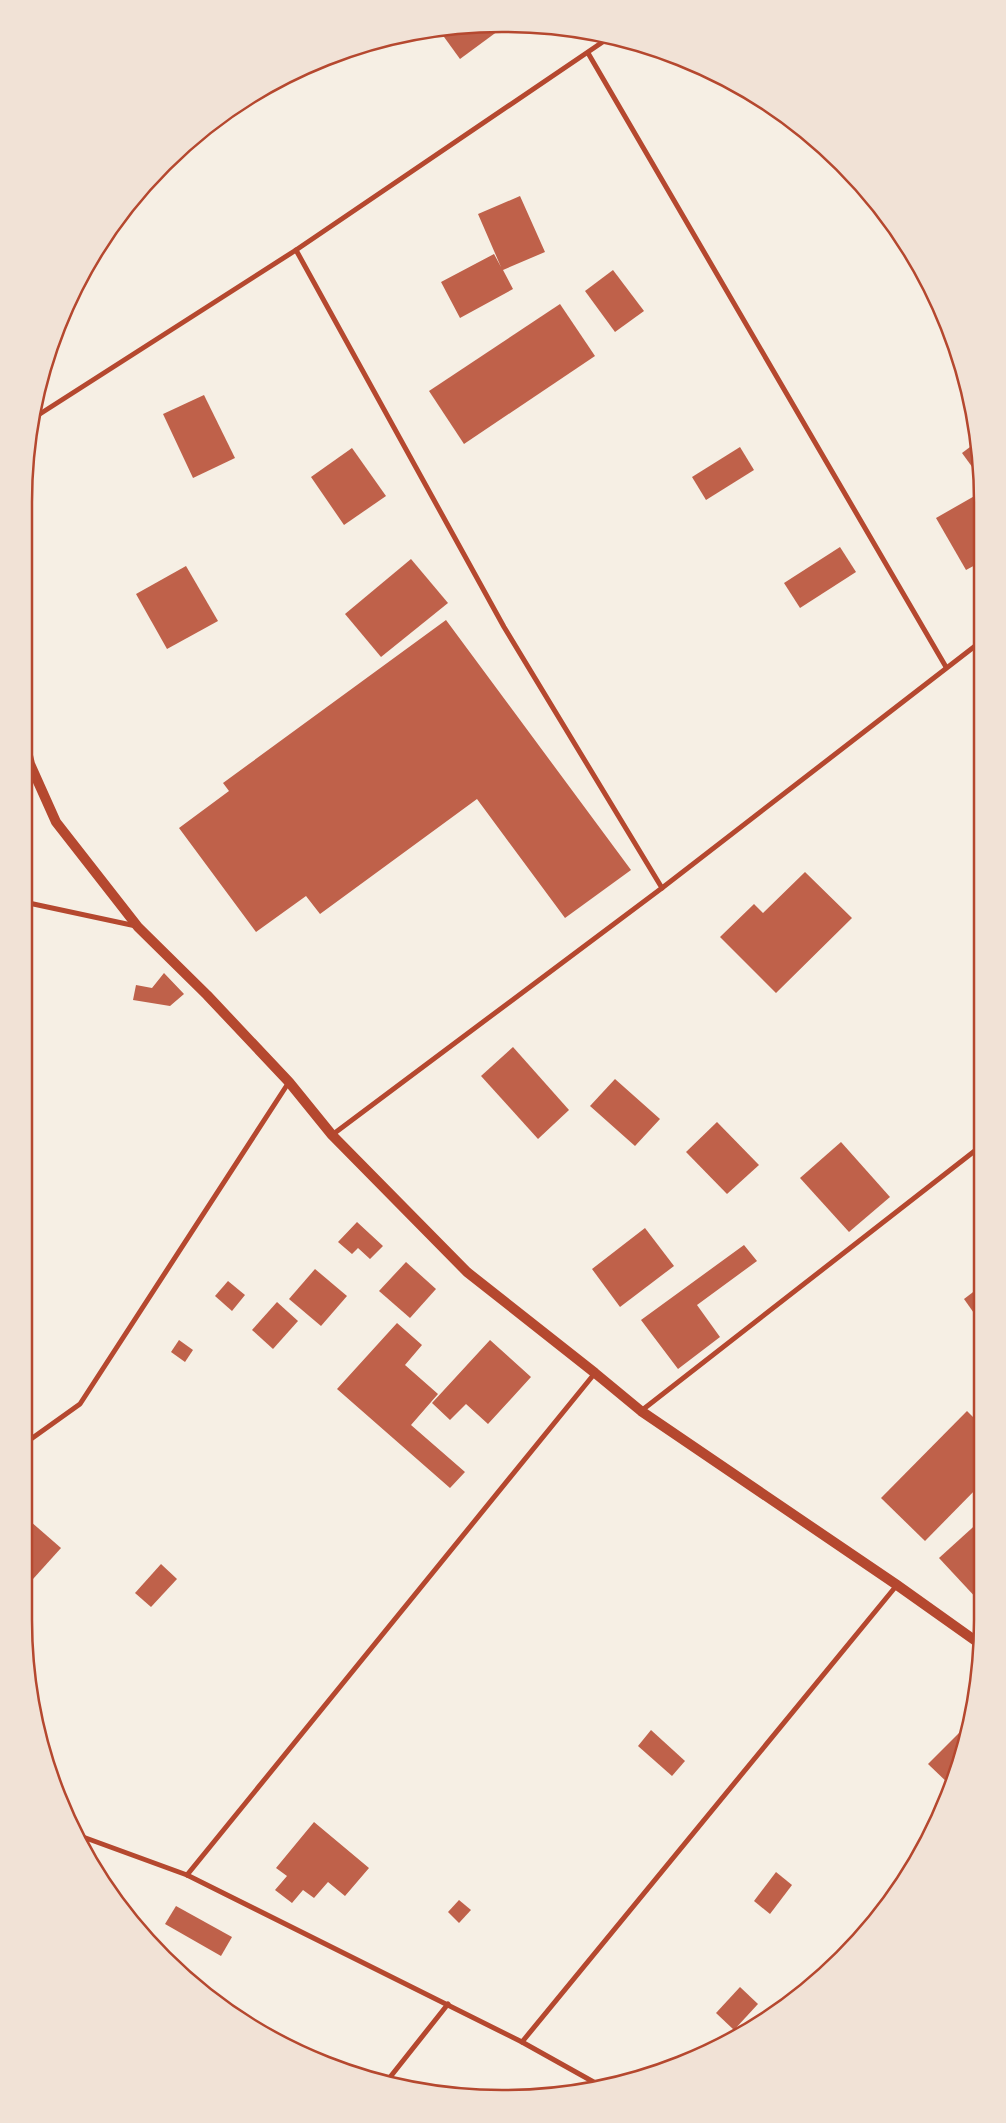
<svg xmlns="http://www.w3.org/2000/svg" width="1006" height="2123" font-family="'PT Sans Narrow',sans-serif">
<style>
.building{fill:#bf614a}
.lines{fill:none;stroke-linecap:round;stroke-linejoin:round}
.minor{stroke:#b5482f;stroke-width:5}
.secondary{stroke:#b5482f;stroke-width:10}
.rim{fill:none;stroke:#b5482f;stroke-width:2.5}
</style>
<rect width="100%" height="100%" fill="#f6efe4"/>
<!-- building -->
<g class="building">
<path d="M494,25l4,6 -38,28 -21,-29z"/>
<path d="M520,196l25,56 -42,18 10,19 -53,29 -19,-36 53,-28 7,13 -23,-53z"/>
<path d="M613,270l31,41 -29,21 -30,-41z"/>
<path d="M560,304l35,52 -131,88 -35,-53z"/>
<path d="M204,395l31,63 -42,20 -30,-64z"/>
<path d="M978,441v34l-16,-22z"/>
<path d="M740,447l14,23 -48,30 -14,-23z"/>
<path d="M352,448l34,48 -42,29 -33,-48z"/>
<path d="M978,494l1,69 -13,7 -30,-52z"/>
<path d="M840,547l16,25 -56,36 -16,-25z"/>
<path d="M411,559l37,44 -67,54 -36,-43z"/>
<path d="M186,566l32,55 -51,28 -31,-55z"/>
<path d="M446,620l185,250 -66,48 -88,-119 -157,115 -14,-18 -50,36 -77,-104 50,-37 -6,-8z"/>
<path d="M805,872l47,46 -76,75 -56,-56 34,-33 9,9z"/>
<path d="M164,973l20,21 -14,12 -37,-6 3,-15 16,3z"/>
<path d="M513,1047l56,63 -31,29 -57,-63z"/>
<path d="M615,1079l45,40 -25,27 -45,-40z"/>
<path d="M717,1122l42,43 -32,29 -41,-42z"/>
<path d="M841,1142l49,55 -41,35 -49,-54z"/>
<path d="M357,1222l26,24 -13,13 -12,-11 -6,6 -14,-12z"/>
<path d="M645,1228l29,38 -54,41 -28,-38z"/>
<path d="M744,1245l13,16 -60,44 23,32 -42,32 -37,-49z"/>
<path d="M406,1262l30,27 -26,29 -31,-27z"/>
<path d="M315,1269l32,27 -26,30 -32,-27z"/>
<path d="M228,1281l17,14 -13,16 -17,-15z"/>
<path d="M981,1286v37l-17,-24z"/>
<path d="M277,1302l21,19 -25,28 -21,-19z"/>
<path d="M397,1323l25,22 -17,20 33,29 -27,31 54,47 -15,16 -113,-99z"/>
<path d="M179,1340l14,10 -8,12 -14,-10z"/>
<path d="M490,1340l41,37 -43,47 -22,-20 -16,16 -18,-17z"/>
<path d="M967,1411l15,15v57l-57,58 -44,-43z"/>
<path d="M982,1519v79l-3,3 -40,-43z"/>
<path d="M30,1521l31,27 -37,41v-61z"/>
<path d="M161,1564l16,15 -26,28 -16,-14z"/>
<path d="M965,1727l3,2 -17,57 -23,-22z"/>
<path d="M651,1730l34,31 -13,15 -34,-30z"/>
<path d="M314,1822l55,46 -24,28 -17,-14 -14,16 -11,-8 -11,13 -17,-13 12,-14 -11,-8z"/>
<path d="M776,1872l16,13 -22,29 -16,-13z"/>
<path d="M459,1900l12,10 -12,13 -11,-11z"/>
<path d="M176,1906l56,31 -11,19 -56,-32z"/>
<path d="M740,1987l18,17 -24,26 -18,-17z"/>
</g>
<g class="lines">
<!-- minor -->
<g class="minor">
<path d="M588,53l358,614"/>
<path d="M296,250l208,377 158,261"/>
<path d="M32,419l264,-169 314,-213"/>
<path d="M24,902l112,24"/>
<path d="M332,1135l330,-247 317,-245"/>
<path d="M641,1411l340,-265"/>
<path d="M24,1444l56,-40 209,-322"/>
<path d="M83,1837l104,38 335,167 77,43"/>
<path d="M187,1875l408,-502"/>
<path d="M522,2042l375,-457"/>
<path d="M387,2081l61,-77"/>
</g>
<!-- secondary -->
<path class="secondary" d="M24,738l6,26 26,58 82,105 69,68 82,87 43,53 135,137 128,101 46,38 256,174 83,59"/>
</g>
<!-- crop -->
<path d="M0 0H1006V2123H0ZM502 32H504A470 470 0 0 1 974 502V1620A470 470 0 0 1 504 2090H502A470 470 0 0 1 32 1620V502A470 470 0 0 1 502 32Z" fill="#f1e2d6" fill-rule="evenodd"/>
<path class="rim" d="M502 32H504A470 470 0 0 1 974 502V1620A470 470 0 0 1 504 2090H502A470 470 0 0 1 32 1620V502A470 470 0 0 1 502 32Z"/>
</svg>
